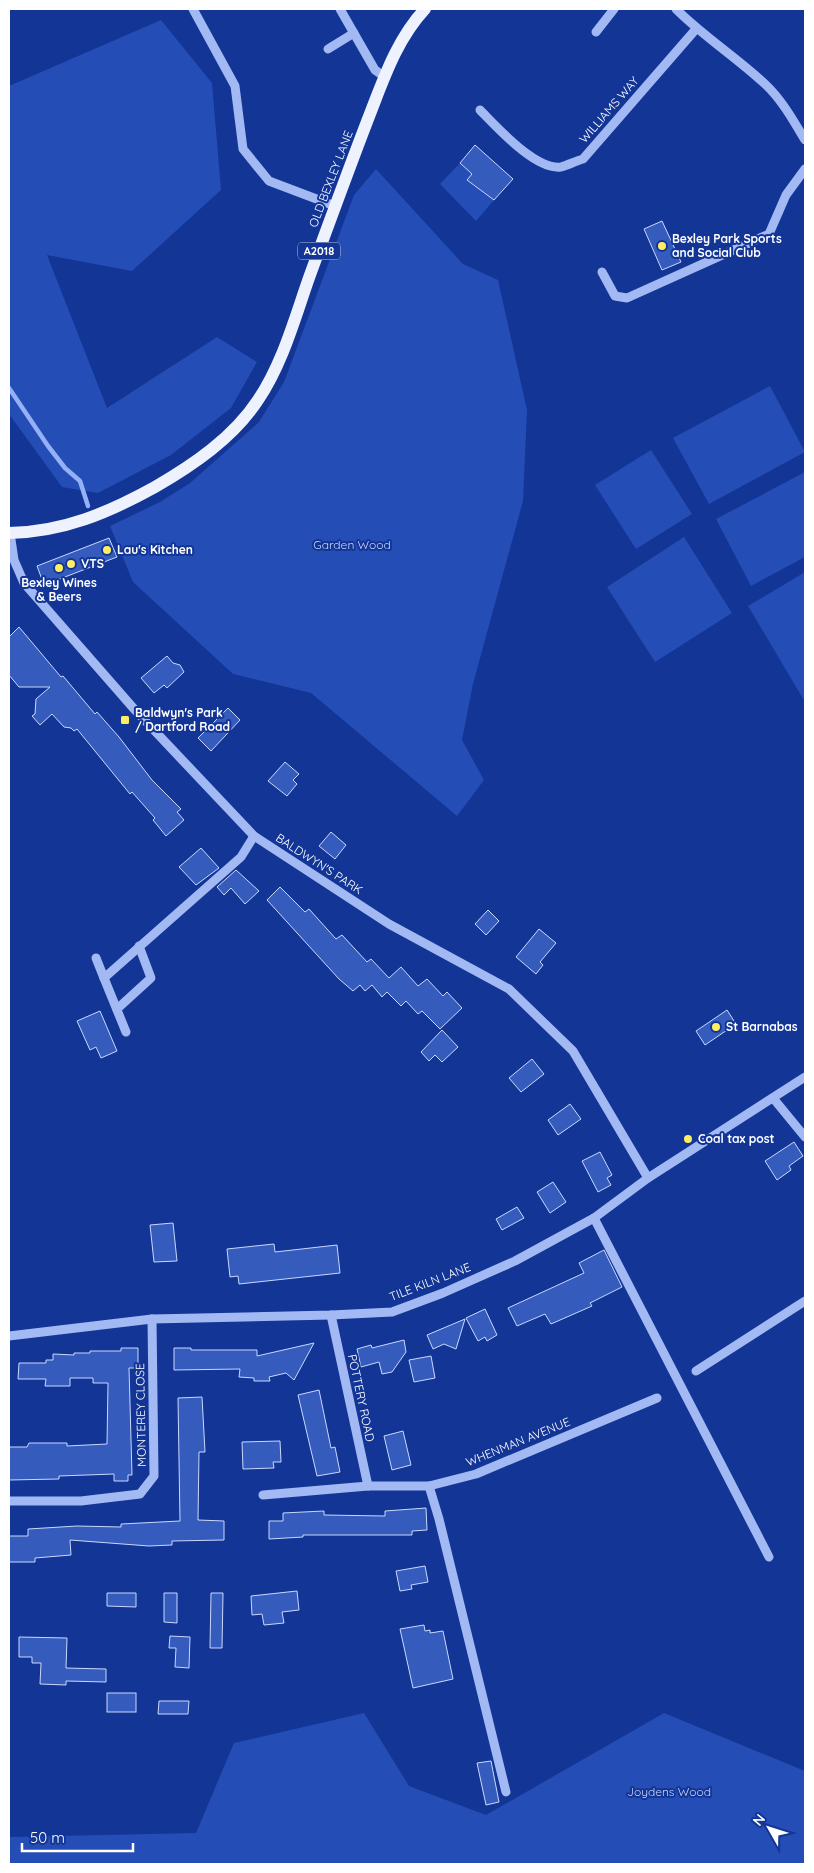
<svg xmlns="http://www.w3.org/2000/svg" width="814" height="1873" font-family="Quicksand,sans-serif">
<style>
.green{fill:#244db6}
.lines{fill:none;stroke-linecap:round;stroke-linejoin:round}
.stream{stroke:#94b1f7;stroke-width:4.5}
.building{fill:#355bbd;stroke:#cad8fd}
.minor{stroke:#a2b9f3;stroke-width:9}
.major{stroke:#eef2ff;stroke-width:12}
.poi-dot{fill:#ffed64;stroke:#123596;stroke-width:2}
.labels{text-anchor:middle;stroke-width:4;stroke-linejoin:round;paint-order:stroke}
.shield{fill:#123596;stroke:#b8c2e0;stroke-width:1}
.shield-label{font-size:11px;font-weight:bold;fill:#fff}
.street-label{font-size:12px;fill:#fff;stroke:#123596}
.poi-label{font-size:12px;font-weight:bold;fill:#fff;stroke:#123596;text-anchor:start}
.park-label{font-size:12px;fill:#cad8fd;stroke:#123596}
</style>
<rect width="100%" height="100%" fill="#123596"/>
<!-- green -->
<g class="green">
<path d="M161,20l51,63 9,107 -89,81 -85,-16 60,153 110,-71 40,25 -26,46 -60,47 -73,38 -36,-6 -53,-73v-328z"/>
<path d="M460,163l12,11 -5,6 8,7 3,-3 1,5 15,11 -18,21 -36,-37z"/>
<path d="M376,169l87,95 35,16 29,130 -4,91 -50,183 -11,56 22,40 -27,36 -146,-123 -78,-19 -100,-92 -23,-56 50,-24 30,-19 69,-61 25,-40 70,-187z"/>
<path d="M770,386l35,66 -96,52 -36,-66z"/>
<path d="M651,450l41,64 -56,35 -41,-64z"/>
<path d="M805,472v85l-54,29 -35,-67z"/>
<path d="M684,537l48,76 -77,49 -48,-75z"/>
<path d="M805,572v130l-57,-96z"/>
<path d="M364,1713l45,73 77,29 178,-102 141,58v93h-796v-27l187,-4 38,-90z"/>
</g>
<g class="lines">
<!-- stream -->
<path class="stream" d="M9,388l39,58 17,22 15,13 8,25"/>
</g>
<!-- building -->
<g class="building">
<path d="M475,145l38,34 -19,21 -27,-20 5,-6 -12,-11z"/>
<path d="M662,221l19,41 -19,8 -18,-41z"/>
<path d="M109,538l8,19 -73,28 -7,-19z"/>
<path d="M19,627l42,50 2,-1 32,38 2,-2 22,25 33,43 29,29 -4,3 7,8 -18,16 -13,-16 2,-2 -23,-26 -2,2 -53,-65 -3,2 -3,-3 -7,-1 -12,-13 -12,11 -8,-9 3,-2 1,-15 14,-12h-31l-10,-12v-38z"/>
<path d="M167,656l6,7 7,2 4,7 -17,16 -3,-3 -10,8 -13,-15z"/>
<path d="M228,708l12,12 -29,31 -13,-13z"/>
<path d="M285,762l14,12 -6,6 4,4 -10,12 -19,-15z"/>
<path d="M331,832l15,13 -11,14 -16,-13z"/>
<path d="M201,848l18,20 -23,17 -17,-18z"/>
<path d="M236,870l23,21 -14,13 -14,-16 -7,7 -7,-8z"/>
<path d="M280,887l25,25 4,-3 27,30 6,-4 25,27 4,-3 18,19 12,-11 17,19 9,-7 16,17 4,-4 15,16 -22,21 -18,-18 -4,3 -12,-13 -5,5 -14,-14 -5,5 -10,-12 -7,6 -5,-6 -7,6 -14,-12 -72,-79z"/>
<path d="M488,910l11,11 -13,14 -11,-11z"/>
<path d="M539,929l17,14 -16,19 3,3 -7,9 -20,-17z"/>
<path d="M727,1010l9,14 -31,21 -9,-14z"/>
<path d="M100,1011l17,40 -16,7 -5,-11 -6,3 -13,-29z"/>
<path d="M442,1030l16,17 -16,15 -7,-7 -6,6 -8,-9z"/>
<path d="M532,1059l12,15 -23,18 -12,-14z"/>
<path d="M570,1104l11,15 -23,16 -10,-15z"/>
<path d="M794,1142l9,14 -14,10 2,4 -14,10 -12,-19z"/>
<path d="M600,1152l12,23 -5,3 4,7 -13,7 -16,-31z"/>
<path d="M553,1182l13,20 -16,11 -13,-21z"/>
<path d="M517,1207l7,11 -22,12 -6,-11z"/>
<path d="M173,1223l4,38 -23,1 -4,-37z"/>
<path d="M274,1244l1,8 62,-7 3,28 -101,11 -1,-8 -8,1 -3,-28z"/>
<path d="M604,1250l18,37 -32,16 2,3 -41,18 -6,-10 -28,12 -9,-18 76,-35 -5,-10z"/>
<path d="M485,1309l12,26 -10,6 -2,-4 -7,4 -12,-23z"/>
<path d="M465,1319l-9,30 -12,-5 -11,5 -6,-14z"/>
<path d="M404,1340l2,12 -14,20 -10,2 -3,-12 -18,5 -4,-18 14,-4 1,3z"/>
<path d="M314,1343l-20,37 -8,-7 -17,4 1,4h-16v-3l-15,-1 1,-8 -66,1v-22h17v2h66v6z"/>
<path d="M121,1348h17v20h-9l3,107h-4v6h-14v-7l-55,2v3l-50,1v-33h18l2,-4h38v3l40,-2 1,-61h-15v-5h-23v8h-25l1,-7h-28l1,-16h27v-3h7v-6l21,1v-2h16v-2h31z"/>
<path d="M431,1356l4,22 -21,4 -5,-22z"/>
<path d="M319,1390l12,58 4,-1 5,25 -23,4 -19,-81z"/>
<path d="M202,1397l3,55h-6l-1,68 26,1v19l-52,1v4l-23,1 -79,-6 1,15 -36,3v4h-26v-26h19v-7l49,-3 44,1v-3l59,-3 -2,-123z"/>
<path d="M403,1431l8,34 -19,5 -8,-34z"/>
<path d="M280,1441l1,21h-8l1,6 -31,1 -1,-27z"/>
<path d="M426,1508l1,22 -15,1v4h-109v2l-34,2v-18h14v-8l41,-2v4l61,1v-5z"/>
<path d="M425,1566l3,16 -17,3 1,4 -12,2 -4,-20z"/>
<path d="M297,1591l2,19 -17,2 2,11 -20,2 -2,-11 -10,1 -1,-19z"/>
<path d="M107,1593h29v14l-29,-1z"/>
<path d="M164,1593h13v30l-13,-1z"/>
<path d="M211,1593h12l-1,55h-12z"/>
<path d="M424,1625l1,6 5,-1v3l13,-2 10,48 -40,9 -13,-59z"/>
<path d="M170,1636l20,1 -1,31 -14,-1 1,-19h-7z"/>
<path d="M19,1637l48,1 -1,30 40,1v13l-40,-1v4l-26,-1 1,-21h-9v-6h-13z"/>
<rect x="107" y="1693" width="29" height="19"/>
<path d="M159,1701h30l-1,13h-30z"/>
<path d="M491,1761l8,41 -13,3 -9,-42z"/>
</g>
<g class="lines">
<!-- minor -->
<g class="minor">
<path d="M193,9l42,77 8,63 26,32 66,25"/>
<path d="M340,9l35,61 10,7"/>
<path d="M676,9c27,27 60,48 89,75 17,16 28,36 40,56"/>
<path d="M596,32l18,-23"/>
<path d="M328,49l26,-16"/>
<path d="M480,110c17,17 55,60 81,57 7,-2 15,-6 22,-8l113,-130"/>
<path d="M602,272l13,24 12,2 142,-64 17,-39 19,-26"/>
<path d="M10,533l4,27 10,23 111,127 119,126 135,88 120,65 64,62 75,127"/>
<path d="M96,958l8,20"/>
<path d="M117,1009l34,-31 -12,-32"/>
<path d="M126,1032l-22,-54 137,-121 13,-21"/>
<path d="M773,1098l32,39"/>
<path d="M594,1218l175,339"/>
<path d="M331,1315l37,171"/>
<path d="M9,1336l143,-17 179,-4 61,-3 51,-19 72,-32 79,-43 54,-40 157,-101"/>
<path d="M696,1371l109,-70"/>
<path d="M429,1486l10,33 67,273"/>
<path d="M263,1495l105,-9h61l47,-12 181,-76"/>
<path d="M9,1501h72l59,-7 14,-18 -2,-157"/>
</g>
<!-- major -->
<path class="major" d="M9,533c54,-1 99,-20 146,-46 38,-22 78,-49 103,-87 25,-37 37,-83 52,-125 19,-52 38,-104 58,-156 15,-38 28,-79 57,-110"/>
</g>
<!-- markers -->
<g class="poi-dot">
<circle cx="662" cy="246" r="5"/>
<circle cx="107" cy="550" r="5"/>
<circle cx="71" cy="564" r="5"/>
<circle cx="59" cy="568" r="5"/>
<rect x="120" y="715" width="10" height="10" rx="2.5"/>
<circle cx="716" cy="1027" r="5"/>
<circle cx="688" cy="1139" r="5"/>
</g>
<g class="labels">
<!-- shield labels -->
<rect class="shield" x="298" y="242.5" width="42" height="17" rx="4"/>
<g class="shield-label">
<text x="319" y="255">A2018</text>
</g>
<!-- street labels -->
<g class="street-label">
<text transform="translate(609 110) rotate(-49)" y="4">WILLIAMS WAY</text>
<text transform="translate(331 179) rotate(-69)" y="4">OLD BEXLEY LANE</text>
<text transform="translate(319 864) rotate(33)" y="4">BALDWYN'S PARK</text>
<text transform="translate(430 1282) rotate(-21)" y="4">TILE KILN LANE</text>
<text transform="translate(361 1398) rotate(78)" y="4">POTTERY ROAD</text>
<text transform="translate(141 1415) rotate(-91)" y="4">MONTEREY CLOSE</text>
<text transform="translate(518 1442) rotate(-22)" y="4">WHENMAN AVENUE</text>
</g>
<!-- poi labels -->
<g class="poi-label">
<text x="672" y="243">Bexley Park Sports<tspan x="672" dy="14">and Social Club</tspan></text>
<text x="117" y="554">Lau's Kitchen</text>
<text x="81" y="568">VTS</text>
<text x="59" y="587" text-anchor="middle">Bexley Wines<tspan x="59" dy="14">&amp; Beers</tspan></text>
<text x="135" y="717">Baldwyn's Park<tspan x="135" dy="14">/ Dartford Road</tspan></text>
<text x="726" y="1031">St Barnabas</text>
<text x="698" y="1143">Coal tax post</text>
</g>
<!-- park labels -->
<g class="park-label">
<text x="352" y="549">Garden Wood</text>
<text x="669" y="1796">Joydens Wood</text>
</g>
</g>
<!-- border -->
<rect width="814" height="1873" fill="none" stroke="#ffffff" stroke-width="20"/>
<!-- north arrow -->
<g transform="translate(769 1828) rotate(309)" stroke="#123596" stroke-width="4" paint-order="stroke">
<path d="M0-4L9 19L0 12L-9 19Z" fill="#ffffff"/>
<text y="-8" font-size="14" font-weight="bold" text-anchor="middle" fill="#ffffff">N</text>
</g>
<!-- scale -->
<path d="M22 1843v8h111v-8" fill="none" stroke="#ffffff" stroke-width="2.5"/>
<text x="30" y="1843" font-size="15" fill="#ffffff" stroke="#123596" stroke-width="4" paint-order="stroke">50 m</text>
</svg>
